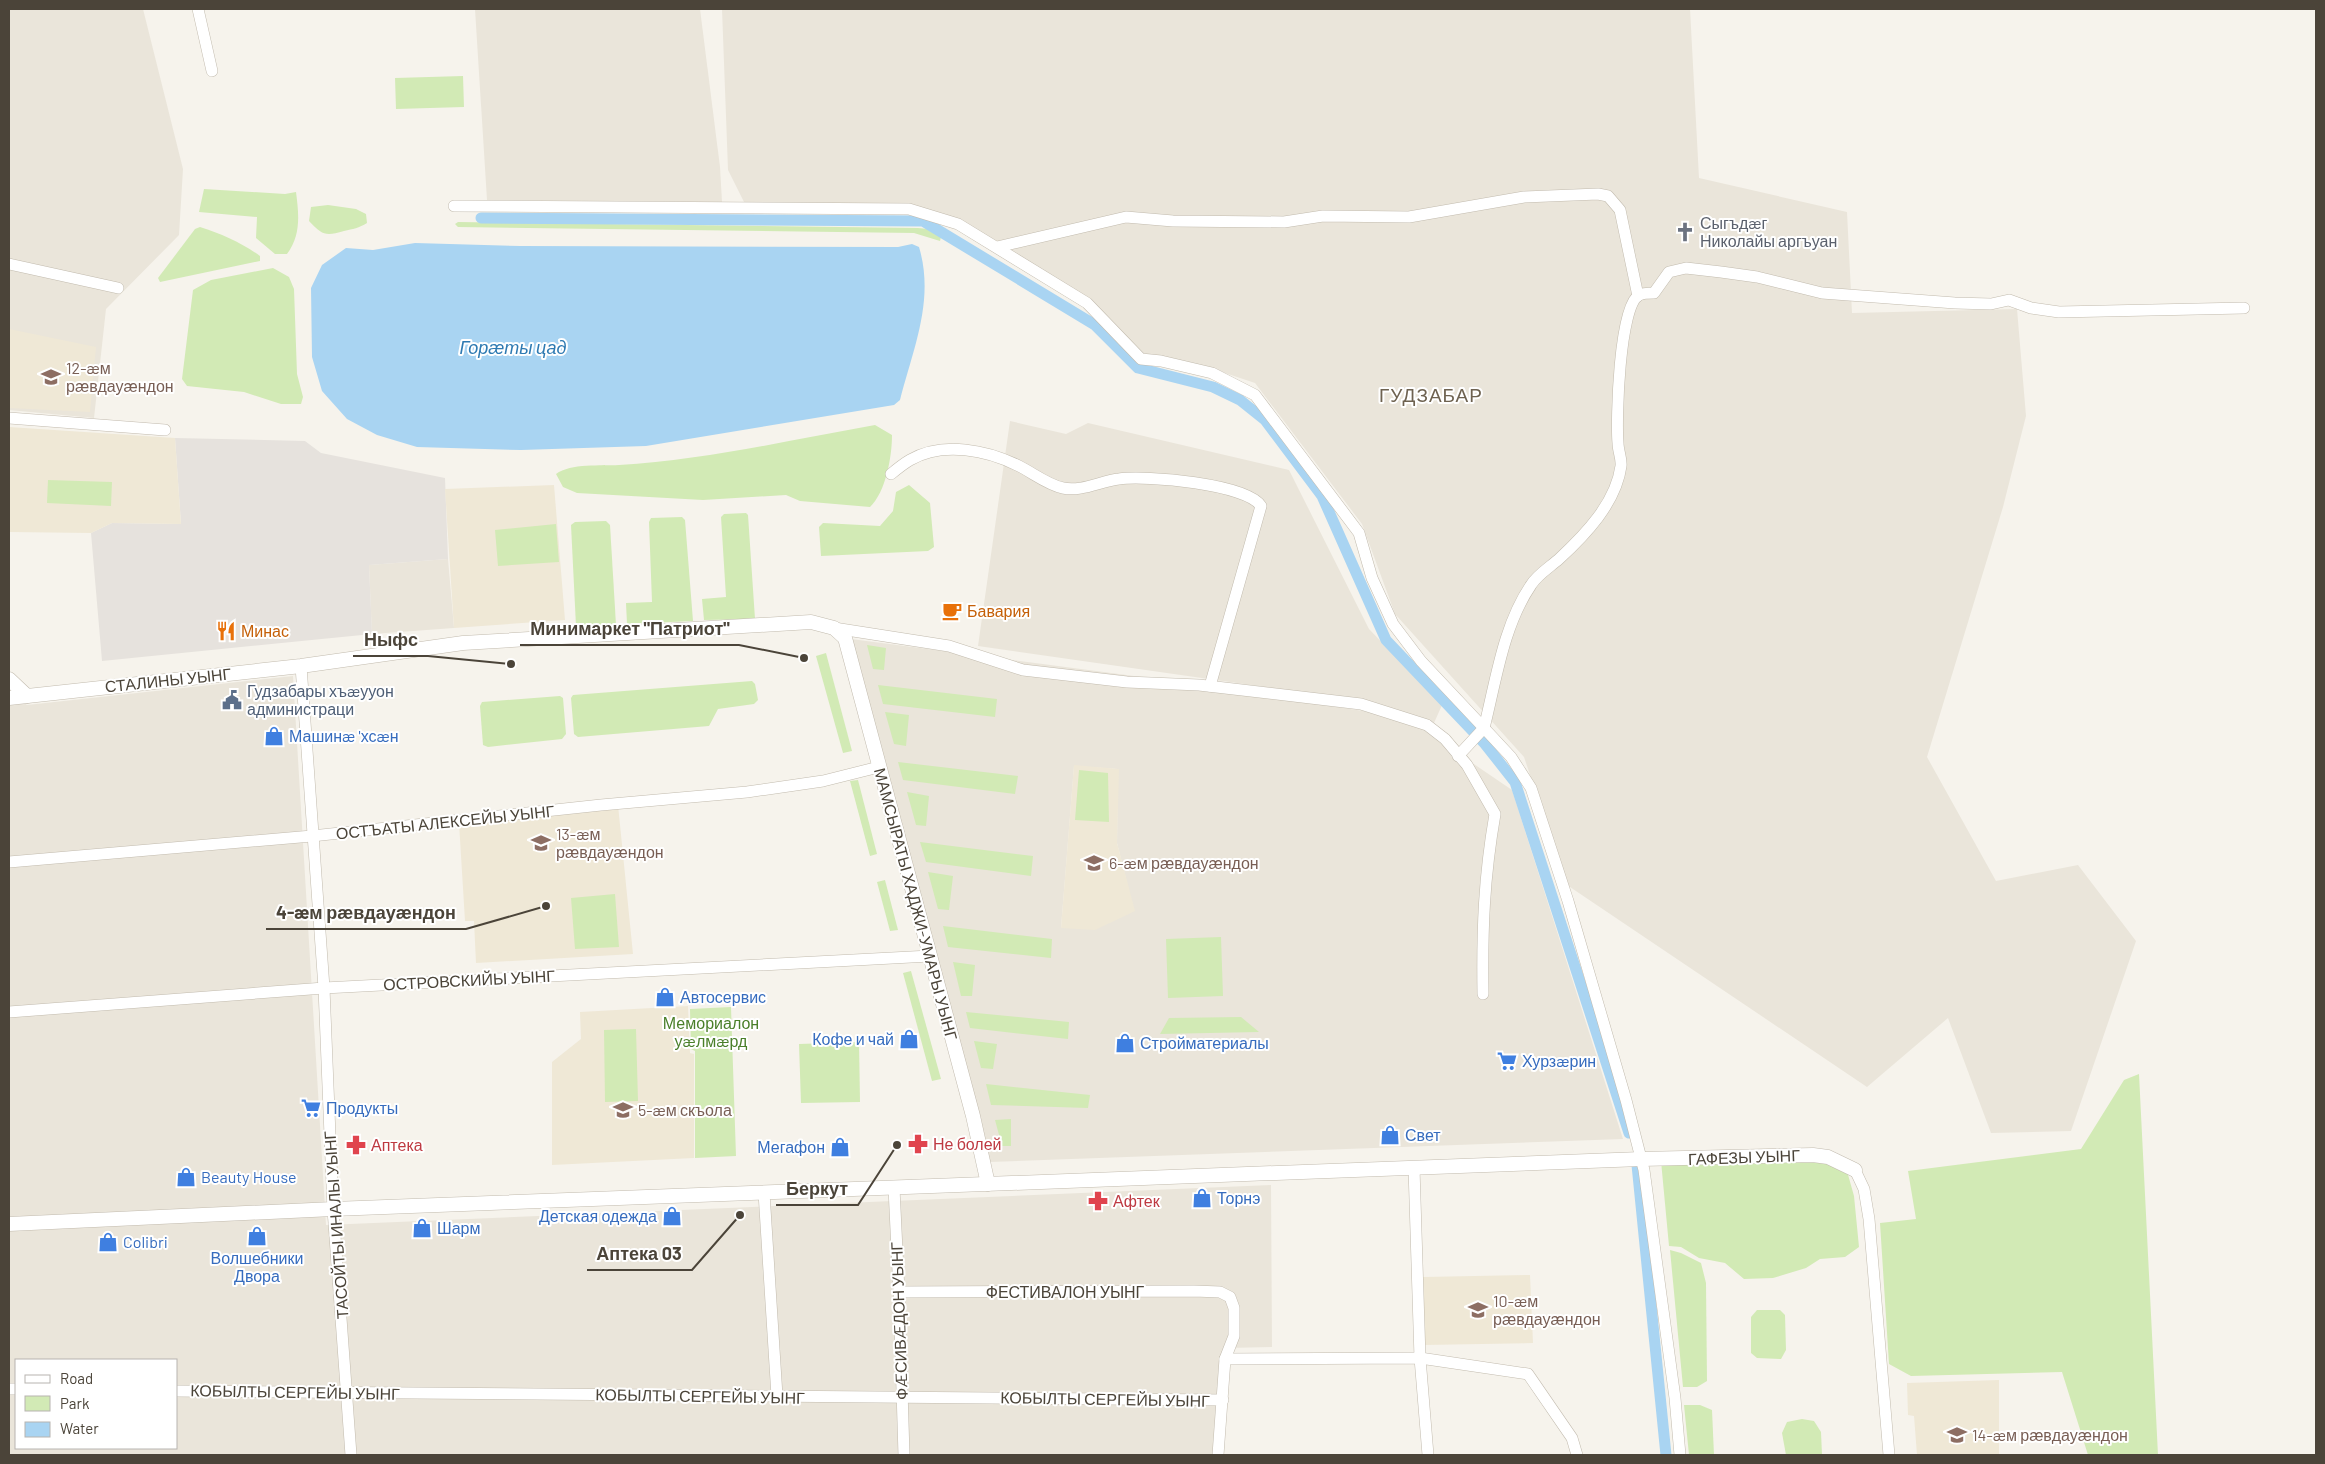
<svg xmlns="http://www.w3.org/2000/svg" width="2325" height="1464" font-family="Barlow,sans-serif">
<style>
.residential{fill:#eae5da;fill-rule:evenodd}
.industrial{fill:#e6e2dd}
.education{fill:#efe8d6}
.green{fill:#d2eab5}
.water{fill:#a9d4f2}
.lines{fill:none;stroke-linecap:round;stroke-linejoin:round}
.canal{stroke:#a9d4f2;stroke-width:11}
.minor-casing{stroke:#c2bbae;stroke-width:12}
.tertiary-casing{stroke:#c2bbae;stroke-width:15}
.minor{stroke:#fff;stroke-width:11}
.tertiary{stroke:#fff;stroke-width:14}
.labels{text-anchor:middle;stroke-width:4;stroke-linejoin:round;paint-order:stroke}
.worship-label{font-size:16px;fill:#5b616d;stroke:#fff;text-anchor:start}
.education-label{font-size:16px;fill:#785e54;stroke:#fff;text-anchor:start}
.food-label{font-size:16px;fill:#c56008;stroke:#fff;text-anchor:start}
.street-label{font-size:16px;fill:#4b4439;stroke:#fff}
.service-label{font-size:16px;fill:#4e5e75;stroke:#fff;text-anchor:start}
.shop-label{font-size:16px;fill:#366cbe;stroke:#fff;text-anchor:start}
.park-label{font-size:16px;fill:#4a7f2a;stroke:#fff}
.health-label{font-size:16px;fill:#be3a42;stroke:#fff;text-anchor:start}
.water-label{font-size:18px;font-style:italic;fill:#2e7ab2;stroke:#fff}
.quarter-label{font-size:19px;letter-spacing:1px;fill:#6e6250;stroke:#fff}
.leader{fill:none;stroke:#4b4439;stroke-width:2}
.callout-dot{fill:#4b4439;stroke:#fff;stroke-width:2}
.callout-label{font-size:18px;text-anchor:middle;font-weight:bold;fill:#4b4439;stroke:#fff;stroke-width:4;stroke-linejoin:round;paint-order:stroke}
</style>
<rect width="100%" height="100%" fill="#f6f3ec"/>
<!-- residential -->
<g class="residential">
<path d="M9,9h134l40,160 -4,66 -73,74 -12,109 -85,-8z"/>
<path d="M475,9h225l20,158 2,35 -235,-2z"/>
<path d="M722,9h968l9,169 148,34 5,101 165,-4 9,107 -23,91 -76,250 69,124 82,-16 58,76 -65,190 -80,2 -43,-115 -81,69 -300,-202 -43,-128 -129,-143 -33,-90 -107,-141 -54,-18 -59,-12 -53,-53 -177,-95 -168,-3 -16,-32z"/>
<path d="M1010,421l56,13 22,-11 201,47 80,159 73,76 -8,18 -78,-23 -378,-54z"/>
<path d="M448,559l6,69 -82,6 -3,-69z"/>
<path d="M851,639l283,37 236,36 48,14 94,64 111,349 -633,23zM1074,766l44,3 -1,74 17,68 -73,17z"/>
<path d="M293,676l33,549 945,-40 1,162 -45,1 -14,107h-1204v-763l18,13zM16,1360h160v88h-160z"/>
</g>
<!-- industrial -->
<path class="industrial" d="M175,438l130,3 16,12 124,25 3,81 -79,6 3,69 -270,27 -11,-128 21,-10 69,1z"/>
<!-- education -->
<g class="education">
<path d="M9,329l87,18 -6,65 -81,-4z"/>
<path d="M9,427l166,11 6,86 -69,-1 -21,10 -82,-1z"/>
<path d="M554,485l11,135 -111,8 -9,-139z"/>
<path d="M1074,765l45,4 -2,74 18,68 -40,19 -34,-2z"/>
<path d="M618,805l15,149 -157,9 -2,-42h-9l-6,-98z"/>
<path d="M688,1006l2,47 4,1v104l-142,7v-103l29,-23 -1,-27z"/>
<path d="M1530,1275l3,68 -109,2 -1,-68z"/>
<path d="M1999,1380v75h-82l-3,-39 -6,-1 -1,-32z"/>
</g>
<!-- green -->
<g class="green">
<path d="M463,76l1,31 -68,2 -1,-31z"/>
<path d="M204,189l81,5 11,-2c3,23 5,43 -9,62h-12l-19,-16 1,-21 -58,-5z"/>
<path d="M328,205l28,4 10,5 1,9c-8,5 -14,6 -23,8 -18,5 -21,5 -35,-10l2,-14z"/>
<path d="M458,222l460,6 10,1 13,8 -1,4 -26,-8 -456,-6 -3,-3z"/>
<path d="M200,227c22,7 42,16 60,29v5l-100,21 -2,-4 37,-49z"/>
<path d="M273,268l16,9 5,12 3,85 6,23 -2,7h-20l-37,-12 -57,-6 -5,-7 11,-89 18,-10z"/>
<path d="M875,425l17,10c0,21 -6,57 -22,72l-70,-6 -14,-6 -83,5 -126,-7 -14,-6 -7,-13c15,-11 45,-8 63,-9 86,-5 171,-25 256,-40z"/>
<path d="M48,480l64,2 -1,24 -64,-3z"/>
<path d="M909,485l21,18 4,44 -6,4 -107,5 -2,-29 4,-4 57,3 13,-15 3,-19z"/>
<path d="M746,513l2,2 7,104 -51,1 -2,-21 24,-2 -5,-80 3,-3z"/>
<path d="M682,517l3,3 8,101 -66,3 -1,-21 26,-1 -3,-80 2,-4z"/>
<path d="M606,521l4,4 6,100 -40,1 -5,-101 4,-3z"/>
<path d="M556,524l3,38 -61,4 -3,-36z"/>
<path d="M867,645l19,3 -2,22 -11,-1z"/>
<path d="M826,653l26,98 -9,2 -27,-97z"/>
<path d="M752,681l3,3 3,16 -4,4 -36,5 -9,17 -131,11 -4,-3 -3,-36 2,-3z"/>
<path d="M878,685l119,14 -2,18 -112,-13z"/>
<path d="M560,696l3,2 3,36 -4,5 -74,8 -5,-2 -3,-39 2,-4z"/>
<path d="M885,712l24,3 -3,31 -12,-2z"/>
<path d="M898,762l120,14 -3,18 -112,-14z"/>
<path d="M1079,770l29,3 1,49 -34,-2z"/>
<path d="M858,780l19,74 -7,2 -20,-75z"/>
<path d="M907,792l22,4 -3,30 -10,-1z"/>
<path d="M920,842l113,14 -2,20 -105,-14z"/>
<path d="M928,872l25,4 -4,34 -11,-1z"/>
<path d="M885,880l13,50 -8,1 -13,-49z"/>
<path d="M615,894l4,53 -44,2 -4,-51z"/>
<path d="M943,926l109,13 -1,19 -103,-11z"/>
<path d="M1221,937l2,59 -55,2 -2,-59z"/>
<path d="M953,962l22,3 -3,31h-11z"/>
<path d="M911,971l30,108 -9,2 -29,-108z"/>
<path d="M731,1007l5,149 -41,2v-107l-4,-2 -1,-40z"/>
<path d="M966,1012l103,10 -1,17 -98,-11z"/>
<path d="M1241,1017l18,15 -99,2 9,-16z"/>
<path d="M636,1029l2,72 -33,1 -1,-72z"/>
<path d="M974,1041l23,3 -4,25 -12,-1z"/>
<path d="M859,1042l1,60 -59,1 -2,-59z"/>
<path d="M2139,1074l19,381h-70l-26,-83 -151,4 -22,-12 -9,-141 36,-4 -8,-48 173,-22 43,-69z"/>
<path d="M986,1084l104,11 -2,13 -97,-3z"/>
<path d="M1011,1119v27h-9l-7,-26z"/>
<path d="M1814,1150l33,21 7,25 5,51 -14,10 -25,2 -14,9 -33,10 -29,1 -19,-16 -26,-5 -18,-11 -12,-1 -8,-85z"/>
<path d="M1670,1250l11,3 20,10 5,20 1,98 -10,6h-14z"/>
<path d="M1757,1310h23l5,5 1,35 -5,9 -24,-1 -6,-5v-36z"/>
<path d="M1684,1405h16l12,5 2,45h-25z"/>
<path d="M1802,1419l12,2 7,11 1,23h-36l-4,-22 5,-11z"/>
</g>
<!-- water -->
<path class="water" d="M415,243l105,3 378,1 14,-3 7,3c16,53 -6,102 -19,153l-6,5 -248,41 -125,4 -104,-3 -40,-12 -30,-16 -25,-28 -10,-34 -1,-69 11,-23 24,-17 27,2z"/>
<g class="lines">
<!-- canal -->
<g class="canal">
<path d="M481,218l442,3 172,104 43,43 75,19 27,13 25,20 57,76 64,144 99,104 30,38 114,351"/>
<path d="M1637,1165l29,290"/>
</g>
<defs>
<g id="minor">
<path d="M198,9l14,62"/>
<path d="M454,206l455,3 49,15 129,79 54,56 20,2 51,12 43,22 104,138 13,45 21,46 28,37 63,67"/>
<path d="M997,247l129,-30 47,4 111,1 39,-6 86,1 115,-20 74,-3 10,2 12,14 18,86"/>
<path d="M9,264l109,24"/>
<path d="M9,418l156,12"/>
<path d="M891,474c6,-5 12,-10 19,-14 33,-19 77,-10 109,6 14,7 29,19 44,22 18,4 38,-7 56,-9 27,-4 128,5 142,27l-51,180"/>
<path d="M834,628l115,18 74,24 104,12 72,3 162,19 66,21 18,14 22,26 28,49c-11,63 -13,115 -12,180"/>
<path d="M301,666l23,322 9,221 18,246"/>
<path d="M1484,728c12,-47 19,-102 47,-143 6,-10 19,-18 28,-26 26,-24 57,-56 62,-93 1,-7 -3,-15 -3,-23 -2,-22 1,-137 21,-148 4,-2 10,-2 15,-2l15,-21 17,-4 35,4 36,5 65,16 133,10 36,1 18,-4 22,8 28,4 185,-4"/>
<path d="M1458,756l26,-28 27,29 20,31 37,113 58,199 18,70 31,228 5,57"/>
<path d="M9,862l303,-26 289,-31 146,-13 76,-11 56,-14"/>
<path d="M9,1012l315,-24 606,-32"/>
<path d="M1414,1168l6,190 8,97"/>
<path d="M1855,1170l9,19 5,30 20,236"/>
<path d="M894,1188l5,104 5,163"/>
<path d="M764,1193l13,203"/>
<path d="M899,1292l295,-1 26,1 10,5 4,11v28l-9,23 -7,96"/>
<path d="M1225,1359l195,-1 108,16 44,64 5,17"/>
<path d="M9,1389h7"/>
<path d="M176,1391l1047,9"/>
</g>
<g id="tertiary">
<path d="M9,679l18,17"/>
<path d="M9,698l292,-32 162,-23 348,-21 23,6 11,10 128,478 15,68"/>
<path d="M9,1224l324,-15 1308,-50 172,-4 15,2 27,13"/>
</g>
</defs>
<!-- minor casing -->
<use href="#minor" class="minor-casing"/>
<!-- tertiary casing -->
<use href="#tertiary" class="tertiary-casing"/>
<!-- minor -->
<use href="#minor" class="minor"/>
<!-- tertiary -->
<use href="#tertiary" class="tertiary"/>
</g>
<!-- icons -->
<defs>
<symbol id="church-bare" viewBox="-9 -9 18 18"><path d="M-1.2-6h2.4v3.5h3.3v2.4h-3.3V6h-2.4V-.1h-3.3v-2.4h3.3Z" fill="#6b7280" stroke="#fff" stroke-width="2.5" paint-order="stroke"/></symbol>
<symbol id="school-bare" viewBox="-9 -9 18 18"><path d="M0-5L7-2L0 1L-7-2ZM-4 1L0 2.5L4 1V4Q0 6-4 4Z" fill="#8d6e63" stroke="#fff" stroke-width="2.5" paint-order="stroke"/></symbol>
<symbol id="cafe-bare" viewBox="-9 -9 18 18"><path d="M-5.5-4.5H6V0H3Q3 3.5 0 3.5H-2.5Q-5.5 3.5-5.5 0ZM3-3.2v2h1.7v-2ZM-6 4.5H4V6H-6Z" fill="#e8710a" stroke="#fff" stroke-width="2.5" paint-order="stroke"/></symbol>
<symbol id="restaurant-bare" viewBox="-9 -9 18 18"><path d="M-5-6h1v4h1v-4h1v4h1v-4h1v5L-1.5 .5V6h-2V.5L-5-1ZM5-6V6H3V1.5H1.5Q1.5-4 5-6Z" fill="#e8710a" stroke="#fff" stroke-width="2.5" paint-order="stroke"/></symbol>
<symbol id="civic-bare" viewBox="-9 -9 18 18"><path d="M-.6-6.5H3V-4.5H.6V-3L4-1V1h2V6H-6V1h2V-1L-.6-3ZM-1.2 2.5V6h2.4V2.5Z" fill="#5c6f8a" stroke="#fff" stroke-width="2.5" paint-order="stroke"/></symbol>
<symbol id="shop-bare" viewBox="-9 -9 18 18"><path d="M-5-2.5h2.3a2.7 3.5 0 0 1 5.4 0H5L5.5 6h-11ZM-1.5-2.5h3a1.5 2.3 0 0 0-3 0Z" fill="#3f7fe0" stroke="#fff" stroke-width="2.5" paint-order="stroke"/></symbol>
<symbol id="supermarket-bare" viewBox="-9 -9 18 18"><path d="M-6-5.5h2.5l.6 2H6L4.5 2H-2.5L-4.4-4H-6ZM-1.5 3.2a1.3 1.3 0 1 0 .1 0ZM3 3.2a1.3 1.3 0 1 0 .1 0Z" fill="#3f7fe0" stroke="#fff" stroke-width="2.5" paint-order="stroke"/></symbol>
<symbol id="pharmacy-bare" viewBox="-9 -9 18 18"><path d="M-2-6h4v4h4v4h-4v4h-4v-4h-4v-4h4Z" fill="#e0444e" stroke="#fff" stroke-width="2.5" paint-order="stroke"/></symbol>
</defs>
<g fill-rule="evenodd">
<use href="#church-bare" x="1671" y="218" width="28" height="28"/>
<use href="#school-bare" x="37" y="363" width="28" height="28"/>
<use href="#cafe-bare" x="938" y="597" width="28" height="28"/>
<use href="#restaurant-bare" x="212" y="617" width="28" height="28"/>
<use href="#civic-bare" x="218" y="686" width="28" height="28"/>
<use href="#shop-bare" x="260" y="722" width="28" height="28"/>
<use href="#school-bare" x="527" y="829" width="28" height="28"/>
<use href="#school-bare" x="1080" y="849" width="28" height="28"/>
<use href="#shop-bare" x="651" y="983" width="28" height="28"/>
<use href="#shop-bare" x="895" y="1025" width="28" height="28"/>
<use href="#shop-bare" x="1111" y="1029" width="28" height="28"/>
<use href="#supermarket-bare" x="1493" y="1047" width="28" height="28"/>
<use href="#supermarket-bare" x="297" y="1094" width="28" height="28"/>
<use href="#school-bare" x="609" y="1096" width="28" height="28"/>
<use href="#shop-bare" x="1376" y="1121" width="28" height="28"/>
<use href="#pharmacy-bare" x="904" y="1130" width="28" height="28"/>
<use href="#pharmacy-bare" x="342" y="1131" width="28" height="28"/>
<use href="#shop-bare" x="826" y="1133" width="28" height="28"/>
<use href="#shop-bare" x="172" y="1163" width="28" height="28"/>
<use href="#shop-bare" x="1188" y="1184" width="28" height="28"/>
<use href="#pharmacy-bare" x="1084" y="1187" width="28" height="28"/>
<use href="#shop-bare" x="658" y="1202" width="28" height="28"/>
<use href="#shop-bare" x="408" y="1214" width="28" height="28"/>
<use href="#shop-bare" x="243" y="1222" width="28" height="28"/>
<use href="#shop-bare" x="94" y="1228" width="28" height="28"/>
<use href="#school-bare" x="1464" y="1296" width="28" height="28"/>
<use href="#school-bare" x="1943" y="1421" width="28" height="28"/>
</g>
<g class="labels">
<!-- worship labels -->
<g class="worship-label">
<text x="1700" y="229">Сыгъдæг<tspan x="1700" dy="18">Николайы аргъуан</tspan></text>
</g>
<!-- education labels -->
<g class="education-label">
<text x="66" y="374">12-æм<tspan x="66" dy="18">рӕвдауӕндон</tspan></text>
<text x="556" y="840">13-æм<tspan x="556" dy="18">рӕвдауӕндон</tspan></text>
<text x="1109" y="869">6-æм рӕвдауӕндон</text>
<text x="638" y="1116">5-æм скъола</text>
<text x="1493" y="1307">10-æм<tspan x="1493" dy="18">рӕвдауӕндон</tspan></text>
<text x="1972" y="1441">14-æм рӕвдауӕндон</text>
</g>
<!-- food labels -->
<g class="food-label">
<text x="967" y="617">Бавария</text>
<text x="241" y="637">Минас</text>
</g>
<!-- street labels -->
<g class="street-label">
<text transform="translate(168 680) rotate(-6)" y="6">СТАЛИНЫ УЫНГ</text>
<text transform="translate(445 822) rotate(-6)" y="6">ОСТЪАТЫ АЛЕКСЕЙЫ УЫНГ</text>
<text transform="translate(916 904) rotate(75)" y="6">МАМСЫРАТЫ ХАДЖИ-УМАРЫ УЫНГ</text>
<text transform="translate(469 980) rotate(-3)" y="6">ОСТРОВСКИЙЫ УЫНГ</text>
<text transform="translate(1744 1157) rotate(-2)" y="6">ГАФЕЗЫ УЫНГ</text>
<text transform="translate(336 1225) rotate(-94)" y="6">ТАСОЙТЫ ИНАЛЫ УЫНГ</text>
<text x="1065" y="1298">ФЕСТИВАЛОН УЫНГ</text>
<text transform="translate(899 1321) rotate(-92)" y="6">ФÆСИВÆДОН УЫНГ</text>
<text transform="translate(295 1392) rotate(1)" y="6">КОБЫЛТЫ СЕРГЕЙЫ УЫНГ</text>
<text transform="translate(700 1396) rotate(1)" y="6">КОБЫЛТЫ СЕРГЕЙЫ УЫНГ</text>
<text transform="translate(1105 1399) rotate(1)" y="6">КОБЫЛТЫ СЕРГЕЙЫ УЫНГ</text>
</g>
<!-- service labels -->
<g class="service-label">
<text x="247" y="697">Гудзабары хъæууон<tspan x="247" dy="18">администраци</tspan></text>
</g>
<!-- shop labels -->
<g class="shop-label">
<text x="289" y="742">Машинæ 'хсæн</text>
<text x="680" y="1003">Автосервис</text>
<text x="894" y="1045" text-anchor="end">Кофе и чай</text>
<text x="1140" y="1049">Стройматериалы</text>
<text x="1522" y="1067">Хурзæрин</text>
<text x="326" y="1114">Продукты</text>
<text x="1405" y="1141">Свет</text>
<text x="825" y="1153" text-anchor="end">Мегафон</text>
<text x="201" y="1183">Beauty House</text>
<text x="1217" y="1204">Торнэ</text>
<text x="657" y="1222" text-anchor="end">Детская одежда</text>
<text x="437" y="1234">Шарм</text>
<text x="123" y="1248">Colibri</text>
<text x="257" y="1264" text-anchor="middle">Волшебники<tspan x="257" dy="18">Двора</tspan></text>
</g>
<!-- park labels -->
<g class="park-label">
<text x="711" y="1029">Мемориалон<tspan x="711" dy="18">уæлмæрд</tspan></text>
</g>
<!-- health labels -->
<g class="health-label">
<text x="933" y="1150">Не болей</text>
<text x="371" y="1151">Аптека</text>
<text x="1113" y="1207">Афтек</text>
</g>
<!-- water labels -->
<g class="water-label">
<text x="513" y="354">Горӕты цад</text>
</g>
<!-- quarter labels -->
<g class="quarter-label">
<text x="1431" y="402">ГУДЗАБАР</text>
</g>
</g>
<!-- callouts -->
<path class="leader" d="M804 658L739 645H520M511 664L428 656H353M546 906L466 929H266M897 1145L858 1205H776M740 1215L692 1270H587"/>
<g class="callout-dot">
<circle cx="804" cy="658" r="5"/>
<circle cx="511" cy="664" r="5"/>
<circle cx="546" cy="906" r="5"/>
<circle cx="897" cy="1145" r="5"/>
<circle cx="740" cy="1215" r="5"/>
</g>
<g class="callout-label">
<text x="630" y="635">Минимаркет "Патриот"</text>
<text x="391" y="646">Ныфс</text>
<text x="366" y="919">4-æм рӕвдауӕндон</text>
<text x="817" y="1195">Беркут</text>
<text x="639" y="1260">Аптека 03</text>
</g>
<!-- border -->
<rect width="2325" height="1464" fill="none" stroke="#4b4439" stroke-width="20"/>
<!-- legend -->
<rect x="15" y="1359" width="162" height="90" fill="#ffffff" stroke="#b7b4b0"/>
<rect x="25" y="1375" width="25" height="8" fill="#ffffff" stroke="#b7b4b0"/>
<text x="60" y="1384" font-size="15" fill="#4b4439">Road</text>
<rect x="25" y="1396" width="25" height="15" fill="#d2eab5" stroke="#b7b4b0"/>
<text x="60" y="1409" font-size="15" fill="#4b4439">Park</text>
<rect x="25" y="1422" width="25" height="15" fill="#a9d4f2" stroke="#b7b4b0"/>
<text x="60" y="1434" font-size="15" fill="#4b4439">Water</text>
</svg>
